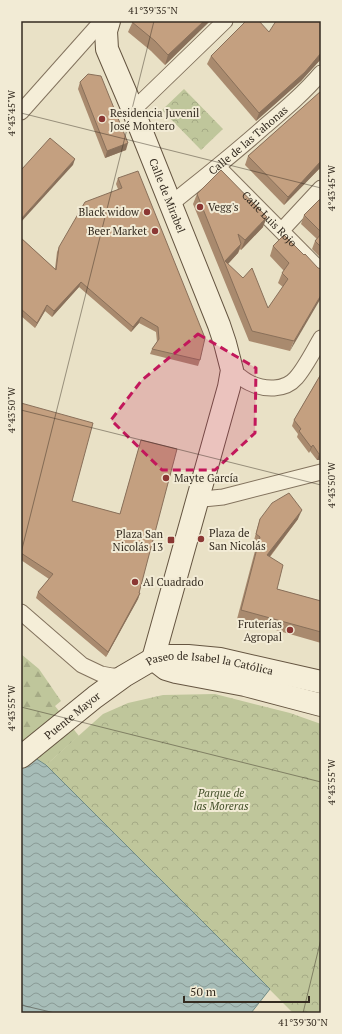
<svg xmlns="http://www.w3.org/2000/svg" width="342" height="1034" font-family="'PT Serif',serif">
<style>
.forest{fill:url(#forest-firs)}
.park{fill:url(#park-crowns)}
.water{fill:url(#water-waves);stroke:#6f8b85}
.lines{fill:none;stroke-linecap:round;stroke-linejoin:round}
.minor-casing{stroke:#83735e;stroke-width:17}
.secondary-casing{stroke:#655541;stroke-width:24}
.minor{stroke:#f5eed8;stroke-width:15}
.secondary{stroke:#f5eed8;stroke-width:22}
.wall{fill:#a98a6e}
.shaded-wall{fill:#89705a}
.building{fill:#c4a080;stroke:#89705a}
.marked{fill:#c2185b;fill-opacity:0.2;stroke:#c2185b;stroke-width:3;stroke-dasharray:8 5;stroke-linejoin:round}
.ticks{fill:none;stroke:#342b20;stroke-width:1;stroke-opacity:0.45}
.poi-dot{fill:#8b3834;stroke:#f2ebd5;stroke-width:1.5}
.labels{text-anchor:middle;stroke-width:4;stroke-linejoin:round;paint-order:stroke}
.poi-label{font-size:11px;fill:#342b20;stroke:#f2ebd5;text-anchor:start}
.street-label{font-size:11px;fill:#342b20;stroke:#f2ebd5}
.park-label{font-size:11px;font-style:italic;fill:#434f29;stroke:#f2ebd5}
.neatline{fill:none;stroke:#342b20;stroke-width:1.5}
.ticks-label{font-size:10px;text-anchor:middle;fill:#342b20}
</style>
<defs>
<pattern id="forest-firs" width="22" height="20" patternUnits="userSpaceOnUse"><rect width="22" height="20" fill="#bfc69b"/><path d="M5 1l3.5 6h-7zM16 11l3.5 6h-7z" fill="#a5aa85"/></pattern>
<pattern id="park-crowns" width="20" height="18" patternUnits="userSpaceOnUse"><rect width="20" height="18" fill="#bfc69b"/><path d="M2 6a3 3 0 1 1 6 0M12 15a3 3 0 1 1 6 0" fill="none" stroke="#a5aa85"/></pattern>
<pattern id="water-waves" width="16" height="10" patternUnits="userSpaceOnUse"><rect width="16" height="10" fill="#a7bdb8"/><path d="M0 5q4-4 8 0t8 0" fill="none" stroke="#899a95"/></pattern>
</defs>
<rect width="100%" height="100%" fill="#e9e1c6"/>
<!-- forest -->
<path class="forest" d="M21,654l18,15 22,32 -6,5 24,30 -33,29 -25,-16z"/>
<!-- park -->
<g class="park">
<path d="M184,89l39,40 -22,21 -39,-40z"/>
<path d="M215,694l75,19 31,11v289h-28l-247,-248 57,-51 25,-11 35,-8z"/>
</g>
<!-- water -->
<path class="water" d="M21,749l25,16 224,224 -19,24h-230z"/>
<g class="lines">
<defs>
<g id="minor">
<path d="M133,110l92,-89"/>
<path d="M21,112l81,-91"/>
<path id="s1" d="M218,167l103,104"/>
<path id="s2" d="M171,204c32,-26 64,-51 94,-78 20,-17 39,-33 56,-53"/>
<path d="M282,230l39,-42"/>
<path d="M232,370c6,5 11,10 18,13 14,7 35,8 46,-5 9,-10 18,-28 25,-40"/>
<path d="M197,502l6,-3 20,-2 98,-25"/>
<path d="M21,612l61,53 19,9 11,2h12"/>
</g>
<g id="secondary">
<path id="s3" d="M109,21l-3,10 1,18 26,61 86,215 6,18 7,27 -3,17 -76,272"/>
<path d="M153,659l13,10 10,3 69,13 76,20"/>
<path id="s4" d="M21,757l74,-60 29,-21 29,-17 16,-3h19l32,3 101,23"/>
</g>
</defs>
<!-- minor casing -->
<use href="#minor" class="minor-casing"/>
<!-- secondary casing -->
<use href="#secondary" class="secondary-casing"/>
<!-- minor -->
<use href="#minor" class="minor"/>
<!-- secondary -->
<use href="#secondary" class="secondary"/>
</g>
<!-- wall -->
<g class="wall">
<path d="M133,21h77l-45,44 -14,-14 -23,-19z"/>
<path d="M321,21v38l-20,22 -45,40 -49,-57 4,-8 58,-24z"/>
<path d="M80,82l46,68 -21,8 -27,-69z"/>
<path d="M321,91v76l-37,38 -39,-40 3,-9z"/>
<path d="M118,178l82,182 -2,6 -48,-12 2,-5 5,-7 -1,-10 -17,-9 -8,9 -52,-45 -27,30 -7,-6 -10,17 -14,-12v-78l34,31 2,-17 2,-5 59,-58 -2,-5z"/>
<path d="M197,194l66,33 -22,23 -1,-1 -2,4 -10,11 40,44 15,-21 -5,-4 4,-10 2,-2 -14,-15 3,-10 31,9 14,13 3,1 -31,82 -41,-10 -56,-137z"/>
<path d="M321,198v60l-9,-9 3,-8 2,-2 -16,-15 3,-9z"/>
<path d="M321,374v86h-4l-7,-9 -1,2 -12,-16 1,-3 -6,-8 2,-6z"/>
<path d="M21,403l51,98 48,13 21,-74 -2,153h1l-2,6 -32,58 -70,-59 2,-6 11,-13 -28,-19z"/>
<path d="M260,519h38l-28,38 7,32 44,12v42l-84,-24 19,-72 -3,-3 4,-15z"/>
</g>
<!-- shaded-wall -->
<g class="shaded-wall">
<path d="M204,21h6l-45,44 3,-10z"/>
<path d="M321,53v6l-20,22 -45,40 3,-8z"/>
<path d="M128,143l-2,7 -21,8 2,-7z"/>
<path d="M75,159l-2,6 -52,57v-3z"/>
<path d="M321,161v6l-37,38 4,-8z"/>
<path d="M267,217l-4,10 -22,23 4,-10z"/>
<path d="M241,244l-3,9 -12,13 -1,-5z"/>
<path d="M81,282l-2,5 -27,30 2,-6z"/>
<path d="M321,295v3l-31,53 4,-10z"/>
<path d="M47,305l-2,6 -10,17 2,-5z"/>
<path d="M141,317l-2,6 -8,9 2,-5z"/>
<path d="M313,445l-4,8 2,-6z"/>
<path d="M319,454h2v6h-4z"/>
<path d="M302,510l-4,9 -35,46 4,-10z"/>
<path d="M140,593l-2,6 -32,58 2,-5z"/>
</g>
<!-- building -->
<g class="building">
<path d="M133,21h71l-36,34 -13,-14 -23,-19z"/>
<path d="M246,21h13l10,11 7,-11h45v32l-16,19 -46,41 -48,-57z"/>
<path d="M88,74l13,2 27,67 -21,8 -27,-69z"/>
<path d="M321,91v70l-33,36 -40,-41z"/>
<path d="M50,138l25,21 -54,60v-51l1,1z"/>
<path d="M221,170l46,47 -22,23 -7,-6 3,10 -16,17 18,17 9,-10 16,40 20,-29 -6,-6 7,-10 -16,-17 11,-11 20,20 1,-1 13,14 3,1v26l-27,46 -42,-10 -55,-137z"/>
<path d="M138,171l67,167 -5,22 -48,-11 7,-10 -1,-12 -17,-10 -8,10 -52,-45 -27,29 -7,-6 -10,18 -16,-14v-71l35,32 3,-23 26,-45 37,-14 -4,-10z"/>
<path d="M321,198v34l-17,-17z"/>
<path d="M321,234v13l-6,-6z"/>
<path d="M321,374v80h-2l-6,-9 -2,2 -12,-16 2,-2 -7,-9z"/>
<path d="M21,403l72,20 -21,78 48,13 21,-74 36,9 -38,144h1l-32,59 -70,-60 15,-18 -32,-21z"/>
<path d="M289,493l13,17 -35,45 16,10 -6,24 44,12v31l-80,-22 19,-73 -4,-3 4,-15 12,-16z"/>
</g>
<!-- marked area -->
<path class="marked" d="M198,334l58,34 -1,65 -40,37h-53l-51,-50 31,-40z"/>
<!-- ticks -->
<path class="ticks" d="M21,113l300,75M21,410l300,75M21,553l133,-532M21,707l300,75M21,1005l34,8M303,1013l18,-74"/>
<!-- markers -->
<g class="poi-dot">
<circle cx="102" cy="119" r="4"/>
<circle cx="200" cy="207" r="4"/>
<circle cx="147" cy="212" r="4"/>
<circle cx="155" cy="231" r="4"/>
<circle cx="166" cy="478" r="4"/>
<circle cx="201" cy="539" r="4"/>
<rect x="167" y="536" width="8" height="8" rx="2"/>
<circle cx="135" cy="582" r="4"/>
<circle cx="290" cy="630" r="4"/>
</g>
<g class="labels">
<!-- poi labels -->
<g class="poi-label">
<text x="110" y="117">Residencia Juvenil<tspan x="110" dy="13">José Montero</tspan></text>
<text x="208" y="211">Vegg's</text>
<text x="139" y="216" text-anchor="end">Black widow</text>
<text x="147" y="235" text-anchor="end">Beer Market</text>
<text x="174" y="482">Mayte García</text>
<text x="209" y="537">Plaza de<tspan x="209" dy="13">San Nicolás</tspan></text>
<text x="163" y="538" text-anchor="end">Plaza San<tspan x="163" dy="13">Nicolás 13</tspan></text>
<text x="143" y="586">Al Cuadrado</text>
<text x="282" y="628" text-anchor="end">Fruterías<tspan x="282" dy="13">Agropal</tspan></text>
</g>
<!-- street labels -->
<g class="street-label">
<text dy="4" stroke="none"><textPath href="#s2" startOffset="100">Calle de las Tahonas</textPath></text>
<text dy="4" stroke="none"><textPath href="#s3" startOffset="187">Calle de Mirabel</textPath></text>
<text dy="4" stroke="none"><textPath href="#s1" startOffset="73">Calle Luis Rojo</textPath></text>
<text dy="4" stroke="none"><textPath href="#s4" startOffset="222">Paseo de Isabel la Católica</textPath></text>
<text dy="4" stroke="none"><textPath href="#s4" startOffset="66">Puente Mayor</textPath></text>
</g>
<!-- park labels -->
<g class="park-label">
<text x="221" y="797">Parque de<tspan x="221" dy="13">las Moreras</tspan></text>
</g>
</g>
<!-- border -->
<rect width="342" height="1034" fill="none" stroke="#f2ebd5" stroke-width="44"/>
<!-- scale -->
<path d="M184 996v6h125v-6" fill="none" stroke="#342b20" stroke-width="2"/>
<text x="190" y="996" font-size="12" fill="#342b20" stroke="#f2ebd5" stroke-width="3" paint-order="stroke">50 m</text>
<rect x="22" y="22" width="298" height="990" class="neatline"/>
<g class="ticks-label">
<text x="153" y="14">41°39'35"N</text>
<text transform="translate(11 113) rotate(-90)" y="4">4°43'45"W</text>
<text transform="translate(331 188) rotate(-90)" y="4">4°43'45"W</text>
<text transform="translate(11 410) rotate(-90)" y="4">4°43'50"W</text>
<text transform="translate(331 485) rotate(-90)" y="4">4°43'50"W</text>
<text transform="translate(11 708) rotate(-90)" y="4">4°43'55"W</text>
<text transform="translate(331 782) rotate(-90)" y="4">4°43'55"W</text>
<text x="303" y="1026">41°39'30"N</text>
</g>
</svg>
